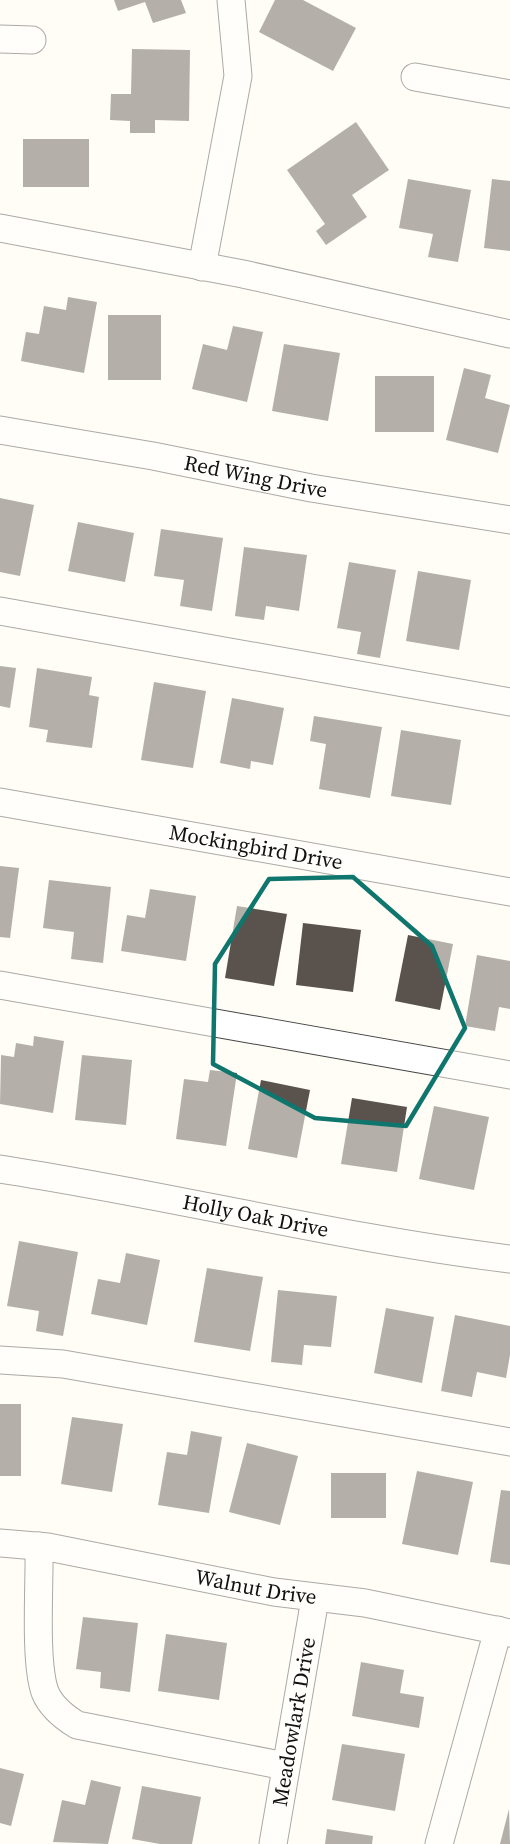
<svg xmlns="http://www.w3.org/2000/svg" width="510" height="1844" font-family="'Source Serif 4',serif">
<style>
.building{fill:#5a524d}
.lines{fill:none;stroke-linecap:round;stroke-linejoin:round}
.minor-casing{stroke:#444;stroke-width:29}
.minor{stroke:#fff;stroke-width:27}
.marked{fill:none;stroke:#0f766e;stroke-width:4.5;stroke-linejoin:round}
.labels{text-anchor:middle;stroke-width:6;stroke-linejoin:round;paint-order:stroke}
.street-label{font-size:21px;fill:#111;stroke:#fff}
</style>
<rect width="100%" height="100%" fill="#fffdf5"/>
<!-- building -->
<g class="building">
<path d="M114,0h67l5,13 -33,10 -8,-21 -27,9z"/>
<path d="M275,0h28l53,28 -23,43 -74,-39z"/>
<path d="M132,49l58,1 -1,71 -34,-1v13h-25v-12l-20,-1 1,-26h20z"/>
<path d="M356,122l33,48 -37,25 15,22 -41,28 -10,-14 9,-7 -38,-54z"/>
<rect x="23" y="139" width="66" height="48"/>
<path d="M408,179l63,11 -13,72 -30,-5 5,-23 -34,-6z"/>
<path d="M492,179l18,2v70l-26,-3z"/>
<path d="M68,297l29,5 -13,71 -63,-12 5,-29 13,2 5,-28 22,4z"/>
<rect x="108" y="315" width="53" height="65"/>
<path d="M233,326l30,6 -16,70 -55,-13 11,-45 24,6z"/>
<path d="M284,344l56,9 -12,68 -56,-10z"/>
<path d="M464,368l27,7 -6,23 25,7 -12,48 -52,-13z"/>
<rect x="375" y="376" width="59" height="56"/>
<path d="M0,498l34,7 -14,71 -20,-4z"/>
<path d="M78,522l56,11 -9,49 -57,-11z"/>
<path d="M161,529l62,9 -11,73 -32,-5 4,-26 -30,-4z"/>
<path d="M244,547l63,8 -8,56 -33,-5 -2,14 -29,-4z"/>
<path d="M349,562l47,8 -16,88 -23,-4 4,-22 -24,-4z"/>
<path d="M418,571l53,9 -12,70 -53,-9z"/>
<path d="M0,666l16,2 -6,40 -10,-2z"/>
<path d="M37,668l55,9 -3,18 10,2 -7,51 -46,-6 2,-12 -19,-3z"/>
<path d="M154,682l52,9 -13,77 -52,-8z"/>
<path d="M232,698l52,10 -11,57 -22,-4 -1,8 -30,-6z"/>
<path d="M314,716l68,11 -12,71 -51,-9 7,-45 -16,-3z"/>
<path d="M401,730l60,10 -10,65 -60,-9z"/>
<path d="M0,866l19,2 -9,70 -10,-1z"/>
<path d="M49,880l62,7 -8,76 -32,-4 3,-27 -31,-4z"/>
<path d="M150,889l46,7 -10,65 -65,-10 6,-36 18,3z"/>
<path d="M237,906l50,8 -13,72 -49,-8z"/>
<path d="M303,923l58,7 -8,62 -57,-7z"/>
<path d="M408,935l45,9 -13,66 -45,-9z"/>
<path d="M477,955l33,6v48l-11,-2 -4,24 -30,-5z"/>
<path d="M34,1036l30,5 -11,72 -53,-9 1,-49 13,2 2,-14 17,3z"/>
<path d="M82,1055l50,5 -6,65 -51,-5z"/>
<path d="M210,1070l27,3 -11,73 -50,-7 8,-60 24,3z"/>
<path d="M261,1080l49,10 -13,68 -49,-9z"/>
<path d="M352,1098l55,9 -10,65 -56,-8z"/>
<path d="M434,1106l55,11 -15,73 -55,-11z"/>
<path d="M19,1241l59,11 -15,84 -27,-5 3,-20 -32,-5z"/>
<path d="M126,1253l34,7 -13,65 -56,-11 7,-35 22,4z"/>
<path d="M207,1268l56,9 -13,74 -56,-9z"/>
<path d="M278,1290l59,6 -6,51 -27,-2 -2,20 -31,-3z"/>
<path d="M386,1308l48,9 -12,66 -48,-10z"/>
<path d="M455,1315l55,11v29l-4,23 -29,-6 -5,25 -31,-6z"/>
<rect x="0" y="1404" width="21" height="72"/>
<path d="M72,1417l51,7 -11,68 -51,-8z"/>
<path d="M191,1431l31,6 -13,76 -51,-8 9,-53 20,3z"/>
<path d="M247,1443l51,13 -18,69 -51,-13z"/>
<path d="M417,1471l56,11 -15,73 -56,-11z"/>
<rect x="331" y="1473" width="55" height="45"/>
<path d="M501,1490l9,1v74l-20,-3z"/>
<path d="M83,1617l55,6 -8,69 -30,-4 1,-16 -25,-3z"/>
<path d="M166,1634l61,9 -8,57 -61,-9z"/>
<path d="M361,1662l43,8 -4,23 24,4 -5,31 -67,-12z"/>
<path d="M342,1744l63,10 -10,57 -63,-11z"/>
<path d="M0,1768l24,6 -13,52 -11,-3z"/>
<path d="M91,1780l30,7 -13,57 -55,-2 9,-42 23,5z"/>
<path d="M142,1786l59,11 -9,47h-32l-28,-5z"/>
<path d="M509,1809l1,35h-10z"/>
<path d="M327,1829l46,7 -1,8h-47z"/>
</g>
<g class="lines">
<defs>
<g id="minor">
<path d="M0,39l32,1"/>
<path d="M415,77l95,17"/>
<path d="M0,228l243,46 267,60"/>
<path d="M202,267l36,-191 -7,-76"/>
<path id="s1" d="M0,430l153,26 158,32 199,32"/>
<path d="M0,611l510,91"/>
<path id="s2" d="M0,802l510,90"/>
<path d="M0,985l510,90"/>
<path id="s3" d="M0,1169c171,26 338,69 510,90"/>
<path d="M0,1360l63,4 447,78"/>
<path id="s4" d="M0,1543l48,4 226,45 91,11 145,30"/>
<path d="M39,1546c1,36 -5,115 6,146 6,15 19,25 32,33l208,41"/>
<path id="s5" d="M273,1844l42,-245"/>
<path d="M439,1844l59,-214"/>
</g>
</defs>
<!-- minor casing -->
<use href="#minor" class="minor-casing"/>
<!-- minor -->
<use href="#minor" class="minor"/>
</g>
<!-- marked area -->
<path d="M0 0H510V1844H0ZM353,877l79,69 33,82 -59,98 -91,-8 -102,-54 2,-100 54,-85z" fill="#fffdf5" fill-opacity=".55" fill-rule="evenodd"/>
<path class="marked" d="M353,877l79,69 33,82 -59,98 -91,-8 -102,-54 2,-100 54,-85z"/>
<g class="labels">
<!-- street labels -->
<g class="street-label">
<text dy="7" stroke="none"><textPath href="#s1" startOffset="260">Red Wing Drive</textPath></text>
<text dy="7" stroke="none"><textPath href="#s2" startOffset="260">Mockingbird Drive</textPath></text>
<text dy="7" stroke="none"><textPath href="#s3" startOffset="260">Holly Oak Drive</textPath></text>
<text dy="7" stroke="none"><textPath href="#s4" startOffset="260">Walnut Drive</textPath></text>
<text dy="7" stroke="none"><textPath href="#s5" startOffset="124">Meadowlark Drive</textPath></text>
</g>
</g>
</svg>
